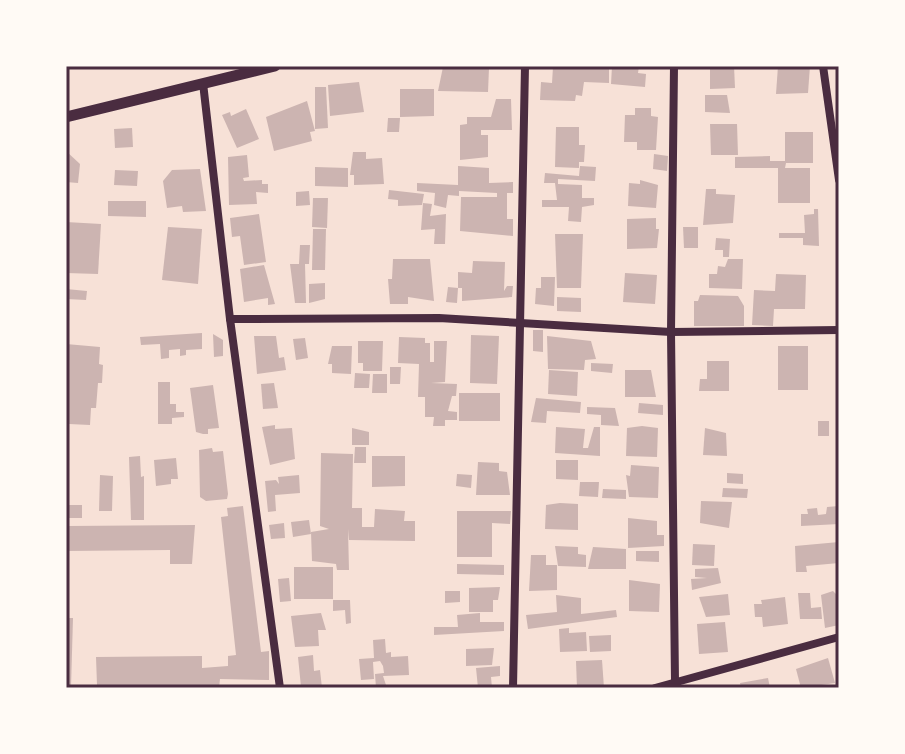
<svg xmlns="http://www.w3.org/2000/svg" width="905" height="754" font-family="Arial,sans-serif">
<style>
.building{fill:#ccb4b1}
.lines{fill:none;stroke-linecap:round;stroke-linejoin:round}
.minor{stroke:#4a2c40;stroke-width:8}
.tertiary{stroke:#4a2c40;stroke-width:11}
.neatline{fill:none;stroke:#4a2c40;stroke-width:3}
</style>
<rect width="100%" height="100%" fill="#f7e1d7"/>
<!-- building -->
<g class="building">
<path d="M584,66l25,2v15l-25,-1 -2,14 -6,-1 -1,6 -35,-1 1,-18 11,1 1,-16z"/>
<path d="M612,66h27l-1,7 8,1 -1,13 -34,-3z"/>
<path d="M710,66h24l1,22 -25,1z"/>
<path d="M778,66h32l-2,27 -32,1z"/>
<path d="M443,67l46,1 -1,24 -50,-1z"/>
<path d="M359,82l5,30 -34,4 -2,-31z"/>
<path d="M315,87h11l2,41 -13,1z"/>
<path d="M400,89h34v27l-34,1z"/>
<path d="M705,95h22l3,18 -25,-1z"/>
<path d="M496,99h15l1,31h-31v5h7v22l-28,3v-35l7,-1v-7h24z"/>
<path d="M307,101l8,30 -5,1 2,9 -38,10 -8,-34z"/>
<path d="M635,108h16v8l7,1 -2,33h-19v-8h-13l1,-27h10z"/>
<path d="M246,109l13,30 -22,9 -15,-33 8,-3 1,4z"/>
<path d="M388,118h12l-1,14h-12z"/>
<path d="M710,124h27l1,31h-27z"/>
<path d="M556,127h23v18h6l-1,17h-5v6l-24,-1z"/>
<path d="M132,128l1,19 -18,1 -1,-19z"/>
<path d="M785,132h28v31h-27l-1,5h-50v-11l35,-1v5h15z"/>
<path d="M66,151l14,13 -2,19 -12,-1z"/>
<path d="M353,152h13v7l16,-1 2,26 -30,1v-10h-4z"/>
<path d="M654,154l14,2 -1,15 -14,-2z"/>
<path d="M247,155l2,22 -6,1 1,3 18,-1v4h6v9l-12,-1 1,12 -28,1 -1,-48z"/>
<path d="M458,166l31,2v15l24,-1v11h-6v26h6v17l-53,-5 1,-34h36v-4l-38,-2v5l-11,-1 -2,13 -12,-3 1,-12 -18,-2v-8l41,2z"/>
<path d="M580,166l16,1 -1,14 -37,-2v5l24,1v13h12v7l-12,2 -1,15 -13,-1 1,-14h-27v-7h15l-2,-17h-11l1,-10 34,3z"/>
<path d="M315,167l33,1v19l-33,-1z"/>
<rect x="778" y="168" width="32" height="35"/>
<path d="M200,169l6,42 -23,1 -1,-6 -15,2 -4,-27 9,-11z"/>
<path d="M115,170l23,1 -1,15 -23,-1z"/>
<path d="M640,180l18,5 -2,23 -28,-2 1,-23 11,1z"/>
<path d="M706,189h10v5l19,1 -2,28 -30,2z"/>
<path d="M389,190l35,4 -2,11 -24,1v-6l-10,-1z"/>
<path d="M309,191l1,14 -14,1v-14z"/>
<path d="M313,198h15l-1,30 -15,-1z"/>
<path d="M108,201h38v16l-38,-1z"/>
<path d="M423,203l9,1 -2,12 16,-2 -1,30h-11l1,-15 -14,1z"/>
<path d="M814,209h4l1,37 -16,-1v-7h-24v-5h26l-1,-18 10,-1z"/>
<path d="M259,214l7,48 -22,3 -4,-29 -8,1 -2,-19z"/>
<path d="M656,218v11h3l-2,19 -30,1v-30z"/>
<path d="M66,222l35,2 -3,50 -32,-1z"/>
<path d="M168,227l34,2 -4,55 -36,-4z"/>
<path d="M683,227h15v21h-14z"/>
<path d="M313,229h13l-1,41h-13z"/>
<path d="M555,234h28l-2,54h-24z"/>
<path d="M716,238l14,1 -1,18h-6v-7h-8z"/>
<path d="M300,245h10l-1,19h-4l1,39h-11l-5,-39h9z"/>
<path d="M393,259h37l4,42 -26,-4v7h-18l-2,-25h4z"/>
<path d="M728,259h15l-1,30 -33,-1v-14h8l1,-8 7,1z"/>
<path d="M473,261l32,1 -1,29 3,-5h6l-1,11 -50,4v-13h-4l-1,15 -11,-1 2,-15 10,1v-16l14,1z"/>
<path d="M264,265l11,39 -7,1v-7l-24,4 -4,-33z"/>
<path d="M625,273l32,2 -2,29 -32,-2z"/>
<path d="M776,274l30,1 -1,34h-31l-1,17 -21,-1 2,-35 21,1z"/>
<path d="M541,277h14l-1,29 -19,-2 1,-16h5z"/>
<path d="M325,283v16l-16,4v-19z"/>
<path d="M66,289l21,2 -1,9 -20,-1z"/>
<path d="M700,295l38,1 6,10v20h-50v-25h4z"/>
<path d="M557,297l24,1v14l-24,-1z"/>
<path d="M533,330h10v22l-10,-1z"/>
<path d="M202,333v16l-16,1v5l-6,1v-7l-11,1v8l-8,1 -1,-15 -19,1 -1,-8z"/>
<path d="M213,334l10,6v16l-9,1z"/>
<path d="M471,335l28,1 -2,48 -27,-1z"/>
<path d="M254,336h22l3,22 5,-1 2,13 -29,4z"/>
<path d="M547,336l44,5 5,18 -11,1 -1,10 -36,-1z"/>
<path d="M399,337l26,1v5h5v19h4v-21h13l-2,41 -14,1 26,1 -1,12h-4l-4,15 9,1v8h-12v6h-12l1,-9h-9v-20h-7l1,-33 -21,-1z"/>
<path d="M305,338l3,20 -12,2 -3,-21z"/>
<path d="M358,341h25l-1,30h-19v-8h-5z"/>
<path d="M66,344l34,3 -1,17 4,1 -1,18h-4l-2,25h-5l-1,17 -21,-1 -1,6z"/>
<path d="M332,346h20l-1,28 -19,-1v-9h-4z"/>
<rect x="778" y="346" width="30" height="44"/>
<path d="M707,361h22v30h-30l1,-12h7z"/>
<path d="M591,363l22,1 -1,9 -21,-2z"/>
<path d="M390,367h11l-1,17h-10z"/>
<path d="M549,370l29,2 -1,24 -29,-2z"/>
<path d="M625,370h26l5,27h-31z"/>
<path d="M355,373l15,1 -1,14h-15z"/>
<path d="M373,374h14v19h-15z"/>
<path d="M158,382h12v22h6v8h8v5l-12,1v6h-14z"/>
<path d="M274,383l4,25 -15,1 -2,-25z"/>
<path d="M213,385l6,43 -11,1v5h-5l-7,-2 -6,-44z"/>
<rect x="459" y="393" width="41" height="28"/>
<path d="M536,398l45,4 -1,11 -33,-2 -1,12 -15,-1z"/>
<path d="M639,403l24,2v10l-25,-2z"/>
<path d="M587,407l28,1 4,18 -18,-1v-10l-14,-1z"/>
<rect x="818" y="421" width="11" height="15"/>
<path d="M275,425v4l17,-1 3,31 -25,6 -8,-38z"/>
<path d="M642,426l16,2 -1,29 -31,-1 1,-28z"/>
<path d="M556,427l29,2 -2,19h5l6,-21h6v29l-45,-3z"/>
<path d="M352,428l17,4v13h-17z"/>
<path d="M705,428l21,5 1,23 -24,-1z"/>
<path d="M355,447h11v16h-12z"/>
<path d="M212,448l1,4 10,-1 5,43 -1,5 -21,2 -6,-4 -1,-47z"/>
<path d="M321,453l32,1 -1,54h10v19h12l1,-18 30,2 -1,10h11v20l-66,-1 -1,-11 1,41h-12l-1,-6 -24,-3 -1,-29 18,-3 -9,-3z"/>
<path d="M140,456l1,21 3,-1v44h-13l-2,-63z"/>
<path d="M372,456h33v30l-33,1z"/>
<path d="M176,458l2,21h-7v5l-15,2 -2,-26z"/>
<path d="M556,460h22v20l-22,-1z"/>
<path d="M478,462l21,1v8l8,1 3,23h-34z"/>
<path d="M631,465l28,2 -1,31 -29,-1 -3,-22 4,1z"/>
<path d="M727,473l16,1v10l-16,-1z"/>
<path d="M457,474l15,1 -1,13 -15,-2z"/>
<path d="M100,475l13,1 -1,35h-13z"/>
<path d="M299,475l1,18 -25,2 1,16 -8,1 -3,-31 11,-1 3,4 -1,-7z"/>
<path d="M580,482h19l-1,15 -19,-1z"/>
<path d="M723,488l25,1 -1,9 -25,-1z"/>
<path d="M603,489l23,1v9l-24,-1z"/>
<path d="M701,501l31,1 -3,26 -29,-5z"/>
<path d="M560,503l18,1v26l-33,-1 1,-24z"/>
<rect x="66" y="505" width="16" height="13"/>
<path d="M243,506l18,146 8,-1v29l-49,-1 -1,9 -122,-3 -1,-28 106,-1v12l26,-2v-10l8,-1 -15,-138 7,-1 -1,-8z"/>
<path d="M839,506v18l-38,2v-12h7l-1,-5 10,-1 1,7 8,-1 1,-7z"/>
<path d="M457,511h54l-1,13 -18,-1v34h-35z"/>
<path d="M628,518l29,3v14h7v11l-36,2z"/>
<path d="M309,520l2,14 -18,3 -2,-15z"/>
<path d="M284,523l1,15 -14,1 -2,-14z"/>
<path d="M195,525l-3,39h-22v-14l-104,1 2,-25z"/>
<path d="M839,542v21l-33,3 1,6h-11l-1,-26z"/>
<path d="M693,544l22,1 -1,21 -22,-1z"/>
<path d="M555,546l23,1v7l8,1v12l-28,-1z"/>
<path d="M593,547l33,2v20h-38z"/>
<path d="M636,551h23v11l-23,-1z"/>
<path d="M531,555h15v10h11v25l-28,1z"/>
<path d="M457,564l47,1v10l-47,-1z"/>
<rect x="294" y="567" width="39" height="32"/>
<path d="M718,568l3,15 -29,7 -1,-11 16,-1 -12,-1v-8z"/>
<path d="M289,578l2,23 -11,1 -2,-23z"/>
<path d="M629,580l31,4 -1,28 -30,-1z"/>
<path d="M500,587l-2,13h-5v12h-24v-24z"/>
<path d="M836,590h3v35l-14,3 -4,-33 12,-4 3,3z"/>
<path d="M445,591h15v11l-15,1z"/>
<path d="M798,593h12l1,15 10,-1 1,12h-22z"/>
<path d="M728,594l2,21 -24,2 -7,-20z"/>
<path d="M556,595l25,3v16l35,-4 1,7 -89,12 -2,-14 31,-3z"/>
<path d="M785,597l3,27 -25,3 -1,-10h-7l-1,-13h8l-1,-4z"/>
<path d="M333,600h17l1,23 -5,1 -1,-14 -12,1z"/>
<path d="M321,613l5,17h-8l1,16 -24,1 -4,-31z"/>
<path d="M480,613v9h24v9l-70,4v-8h24l-1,-12z"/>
<path d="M66,618h7l-2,69h-5z"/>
<path d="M725,622l3,30 -29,2 -2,-30z"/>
<path d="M569,628v5l17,-1 1,19 -27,1 -1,-23z"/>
<path d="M611,635v16l-21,1 -1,-16z"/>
<path d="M385,639l1,14 5,-1v5l17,-1 1,19 -26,1 4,12h-11l-1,-14 9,-1 -1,-7 -3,-5 -7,1 1,17 -13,1 -2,-21 15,-1 -1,-18z"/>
<path d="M494,648l-2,17 -26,1v-17z"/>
<path d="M313,655l1,16 6,-1 2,18 -21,-1 -3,-30z"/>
<path d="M828,658l7,25 -34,5 -5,-19z"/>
<path d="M602,660l2,28h-27l-1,-27z"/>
<path d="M500,666v10l-9,1 1,11h-14l-2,-20z"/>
<path d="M768,678l2,10h-29l-1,-5z"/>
</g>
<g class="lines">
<!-- minor -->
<g class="minor">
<path d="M674,66l-3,266 4,349"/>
<path d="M823,66l16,114"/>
<path d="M203,83l27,236 50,369"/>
<path d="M230,319l209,-1 232,14 168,-2"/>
<path d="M513,688l12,-622"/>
<path d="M655,688l184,-51"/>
</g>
<!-- tertiary -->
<path class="tertiary" d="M66,117l209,-51"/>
</g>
<!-- border -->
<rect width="905" height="754" fill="none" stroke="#fffaf5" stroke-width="136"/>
<rect x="68" y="68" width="769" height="618" class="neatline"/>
</svg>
